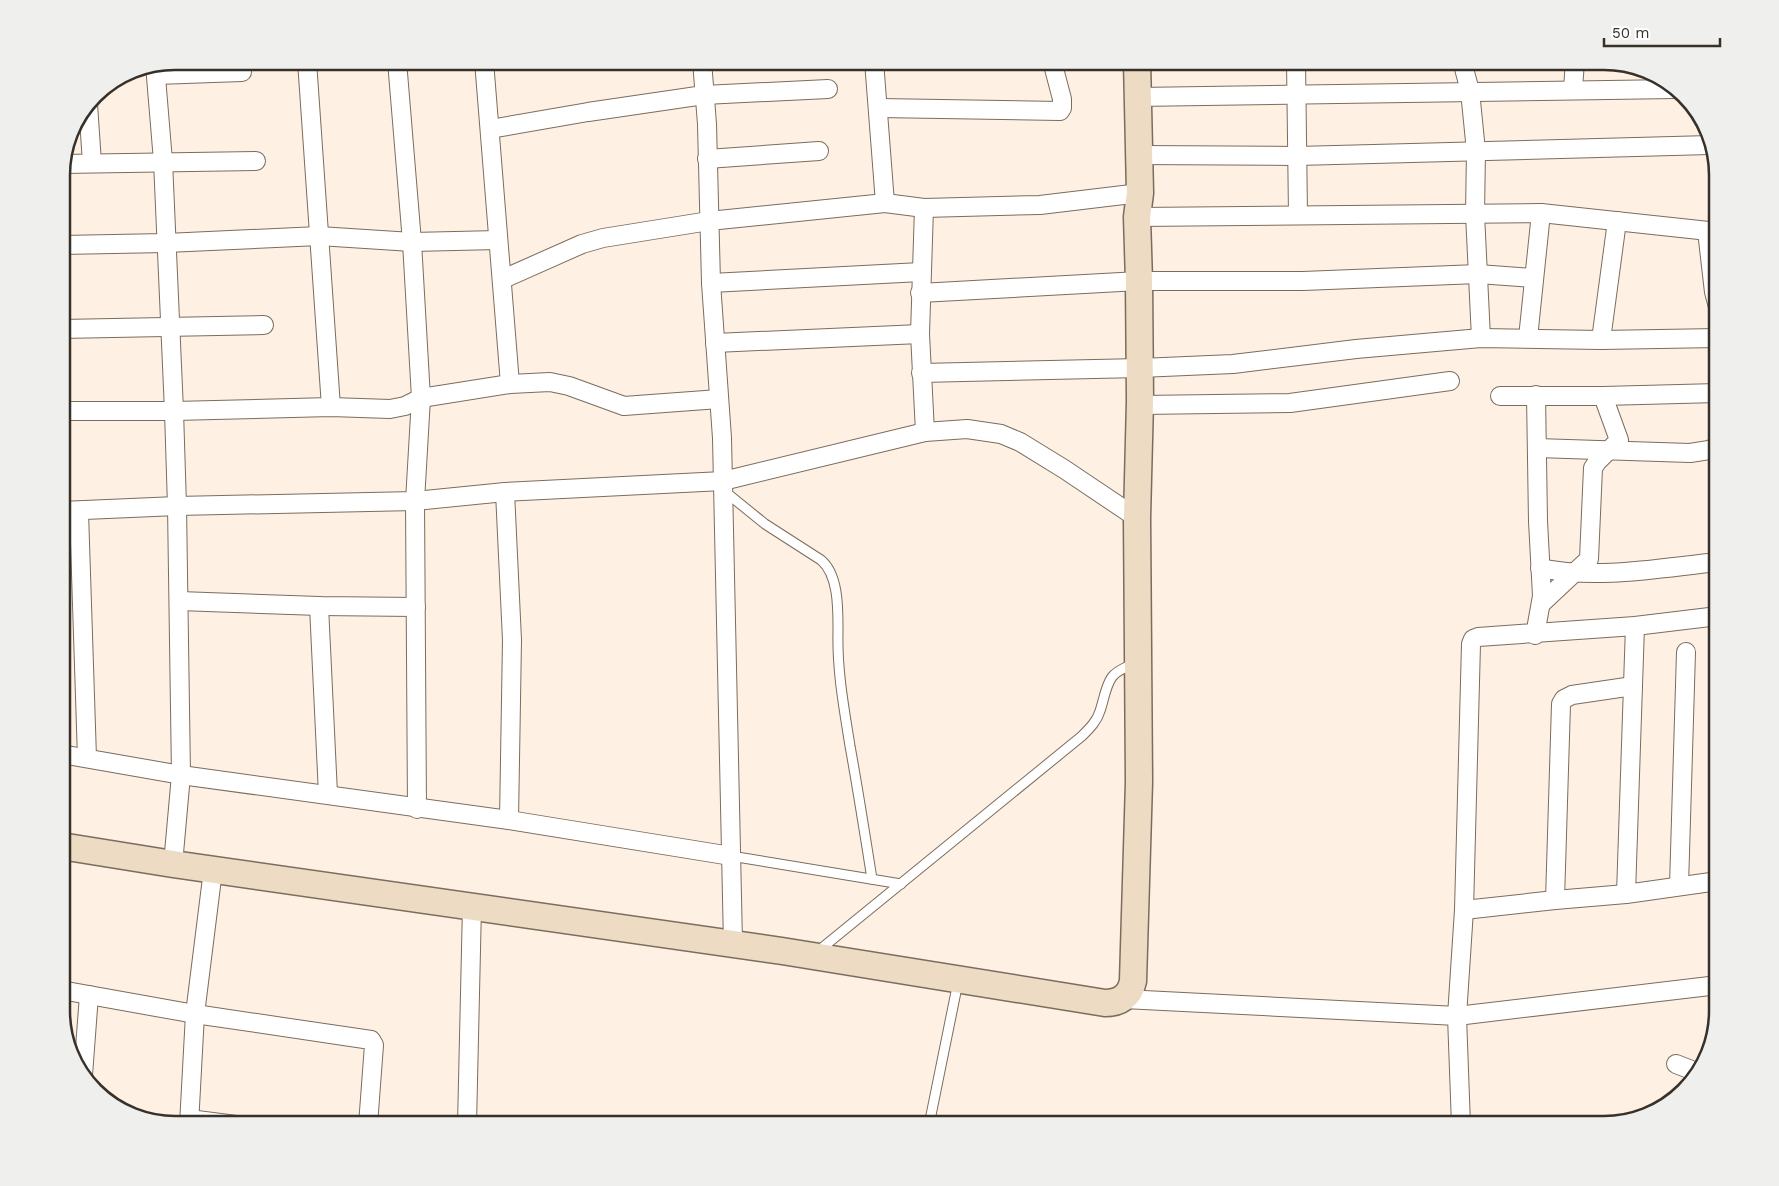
<svg xmlns="http://www.w3.org/2000/svg" width="1779" height="1186" font-family="'Work Sans',sans-serif">
<style>
.lines{fill:none;stroke-linecap:round;stroke-linejoin:round}
.lane-casing{stroke:#7b6d5d;stroke-width:11}
.street-casing{stroke:#7b6d5d;stroke-width:20}
.secondary-casing{stroke:#7b6d5d;stroke-width:29}
.lane{stroke:#fff;stroke-width:9}
.street{stroke:#fff;stroke-width:18}
.secondary{stroke:#eddbc3;stroke-width:26}
.rim{fill:none;stroke:#37312a;stroke-width:2.5}
</style>
<rect width="100%" height="100%" fill="#fef0e2"/>
<g class="lines">
<defs>
<g id="lane">
<path d="M723,490l42,34 56,36c18,15 17,50 17,72 -1,39 6,76 12,114 8,44 15,89 22,133"/>
<path d="M731,856l170,28"/>
<path d="M817,952l265,-216c8,-8 15,-15 18,-25 4,-11 5,-24 12,-34 5,-7 15,-10 23,-14"/>
<path d="M929,1125l29,-143"/>
</g>
<g id="street">
<path d="M307,61l24,346"/>
<path d="M397,61l15,181 9,156 -6,103 2,308"/>
<path d="M484,61l26,323"/>
<path d="M702,61l5,63 4,159 11,155 11,505"/>
<path d="M874,61l11,142"/>
<path d="M1296,61l2,154"/>
<path d="M1462,61l8,30 6,60 -1,63 6,124"/>
<path d="M155,65l8,96 11,250 3,95 4,269 -8,89"/>
<path d="M156,75l86,-3"/>
<path d="M1573,89l2,-28"/>
<path d="M1137,97l538,-8"/>
<path d="M88,104l4,59"/>
<path d="M879,108l181,3 2,-3v-9l-10,-38"/>
<path d="M490,129l98,-17 116,-17 124,-6"/>
<path d="M1138,155l159,1 413,-11"/>
<path d="M707,159l112,-8"/>
<path d="M62,164l194,-3"/>
<path d="M924,208l-4,126 5,98"/>
<path d="M1137,217l404,-4 177,19"/>
<path d="M1707,231l7,61 4,15"/>
<path d="M61,245l105,-2 153,-7 93,6 86,-2"/>
<path d="M503,279l79,-35 21,-6 106,-17 176,-18 39,5 116,-3 100,-12"/>
<path d="M711,283l210,-11"/>
<path d="M920,293l219,-12h164l175,-7 56,4"/>
<path d="M61,329l203,-4"/>
<path d="M1528,338l13,-125"/>
<path d="M1601,340l16,-119"/>
<path d="M715,343l205,-9"/>
<path d="M921,373l219,-5 93,-4 123,-15 125,-11 120,2 117,-2"/>
<path d="M1500,396h103l115,-3"/>
<path d="M1140,405l150,-2 160,-22"/>
<path d="M61,411h113l157,-4 59,2 15,-3 16,-8 89,-14 40,-2 19,4 55,20 95,-7"/>
<path d="M1537,448l153,5 19,-3 9,-4"/>
<path d="M505,492l7,148 -3,180"/>
<path d="M61,511l116,-5 238,-5 90,-9 218,-11 202,-49 42,-3 34,5 19,8 44,27 73,49"/>
<path d="M79,512l8,246"/>
<path d="M1540,568c58,12 119,0 178,-6"/>
<path d="M179,601l140,5 97,1"/>
<path d="M1542,603l47,-44 4,-91 4,-6 22,-22 -16,-44"/>
<path d="M319,606l9,188"/>
<path d="M1535,635l7,-39 -4,-75 -2,-126"/>
<path d="M61,754l120,21 328,45 222,36"/>
<path d="M1679,886l7,-234"/>
<path d="M1626,894l9,-268"/>
<path d="M1555,900l6,-196 3,-5 8,-4 61,-9"/>
<path d="M1464,910l91,-10 71,-6 92,-13"/>
<path d="M61,990l134,24 176,26 3,5 -6,80"/>
<path d="M1124,999l333,17 261,-31"/>
<path d="M1676,1064l23,9"/>
<path d="M83,1075l6,-80"/>
<path d="M189,1119l47,6"/>
<path d="M189,1125l6,-111 18,-144"/>
<path d="M467,1125l5,-219"/>
<path d="M1461,1125l-4,-109 7,-106 7,-266 2,-5 5,-2 157,-11 83,-10"/>
</g>
<path id="secondary" d="M61,846l112,18 609,87 323,52c15,0 25,-7 28,-22l6,-199 -2,-264 3,-117 -1,-120 -2,-64 3,-24 -3,-132"/>
</defs>
<!-- lane casing -->
<use href="#lane" class="lane-casing"/>
<!-- street casing -->
<use href="#street" class="street-casing"/>
<!-- secondary casing -->
<use href="#secondary" class="secondary-casing"/>
<!-- lane -->
<use href="#lane" class="lane"/>
<!-- street -->
<use href="#street" class="street"/>
<!-- secondary -->
<use href="#secondary" class="secondary"/>
</g>
<!-- crop -->
<path d="M0 0H1779V1186H0ZM175 70H1604A105 105 0 0 1 1709 175V1011A105 105 0 0 1 1604 1116H175A105 105 0 0 1 70 1011V175A105 105 0 0 1 175 70Z" fill="#efefee" fill-rule="evenodd"/>
<path class="rim" d="M175 70H1604A105 105 0 0 1 1709 175V1011A105 105 0 0 1 1604 1116H175A105 105 0 0 1 70 1011V175A105 105 0 0 1 175 70Z"/>
<!-- scale -->
<path d="M1604 38v8h116v-8" fill="none" stroke="#37312a" stroke-width="2.5"/>
<text x="1612" y="38" font-size="15" fill="#37312a" stroke="#ffffff" stroke-width="4" paint-order="stroke">50 m</text>
</svg>
